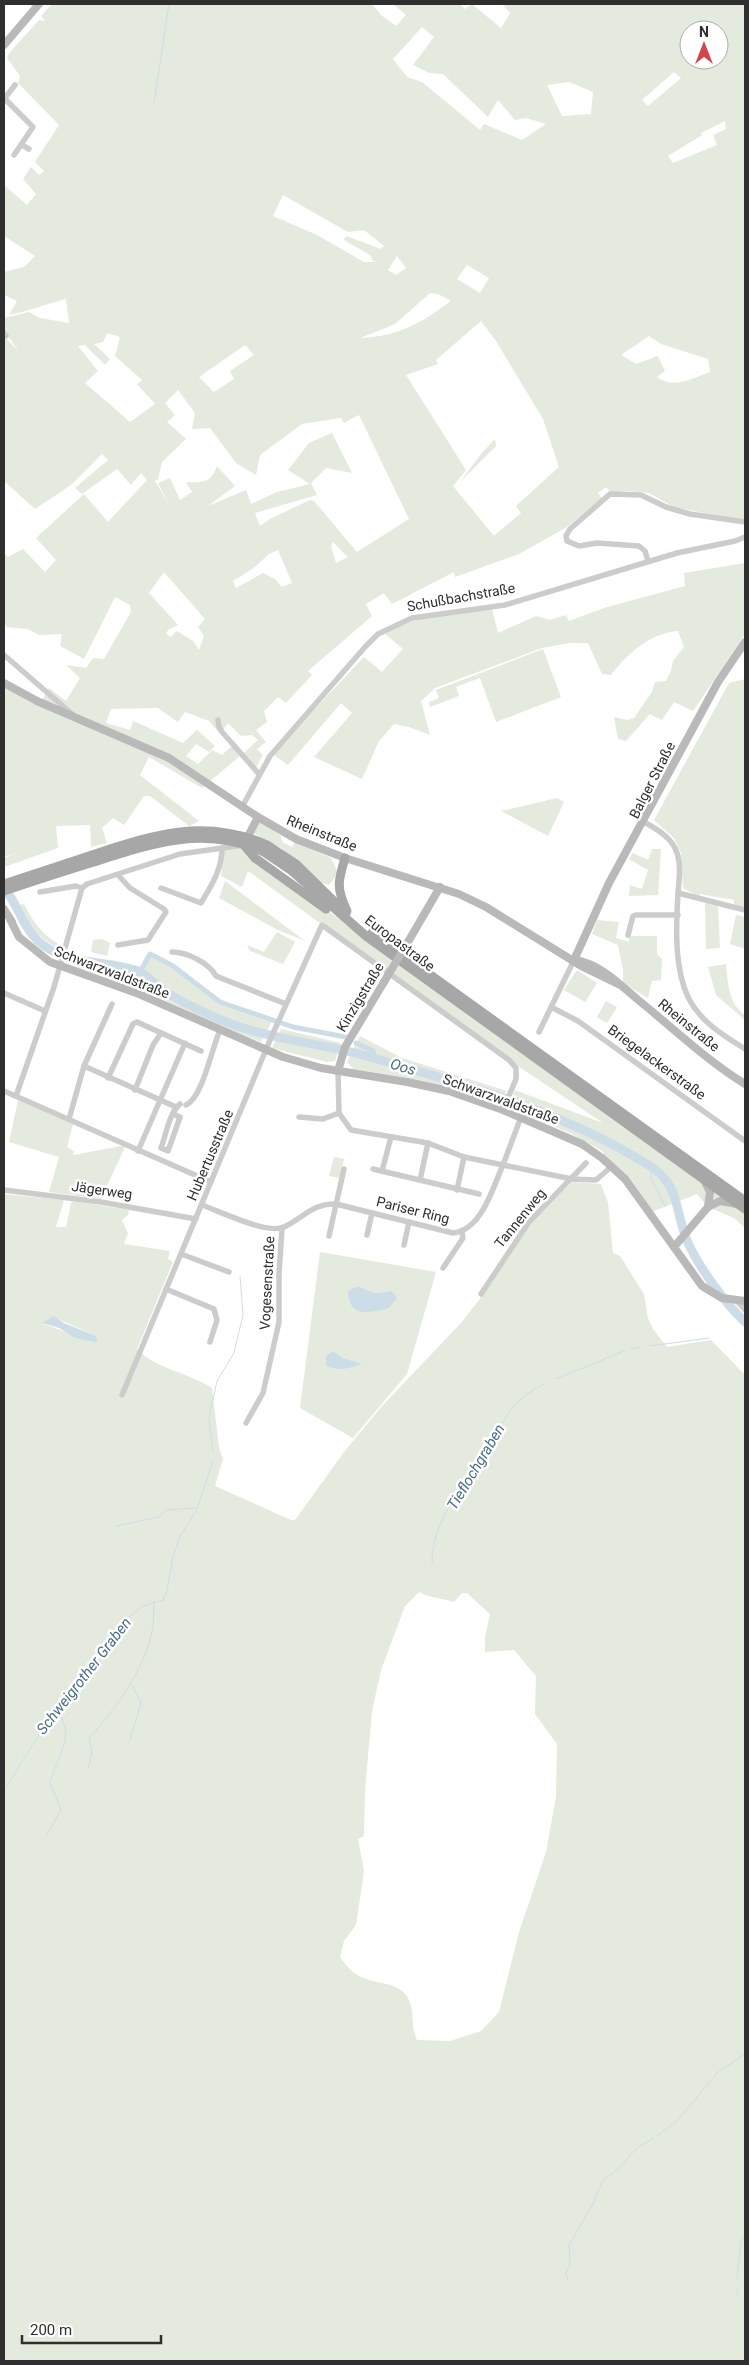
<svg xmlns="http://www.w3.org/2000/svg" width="749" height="2365" font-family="Roboto,sans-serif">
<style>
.green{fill:#e4eade;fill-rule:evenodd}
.water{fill:#cddde8}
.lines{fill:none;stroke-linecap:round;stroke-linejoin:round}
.stream{stroke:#cddde8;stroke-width:1}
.canal{stroke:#cddde8;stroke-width:5}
.river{stroke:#cddde8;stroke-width:9}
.street{stroke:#ccc;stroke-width:5.5}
.secondary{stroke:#b9b9b9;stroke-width:8}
.primary{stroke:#a7a7a7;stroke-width:9}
.secondary-bridge{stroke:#b9b9b9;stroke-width:8}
.primary-bridge{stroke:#a7a7a7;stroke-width:9}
.labels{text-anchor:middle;stroke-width:5;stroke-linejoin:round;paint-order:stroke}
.street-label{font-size:14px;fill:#2f2f2f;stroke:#fff}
.water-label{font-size:15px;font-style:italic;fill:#466d88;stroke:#fff}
</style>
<rect width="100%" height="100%" fill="#fff"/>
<!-- green -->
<g class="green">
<path d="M52,4h320l9,11 15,11 10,-11 -13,-11h67l5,5 7,-5 29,24 9,-15 -8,-9h243v517l-71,-14 -25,-14 -21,-2 -17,2 -5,-6 -8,6 4,5 -35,29 -48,27 -64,23 -1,-5 -62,32 -8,-11 -18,11 6,12 -64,55 4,4 -26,28 -8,-6 -14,14 3,11 -11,8 10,12 -9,7 6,6 -7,12 -12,-14 14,-13 -6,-5 -11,1 -13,-13 -8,11 -11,-13 -24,-9 -7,10 -20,-14 -47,1 -5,14 24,7 3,-9 50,22 14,-13 18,16 -6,6 -13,-8 -10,12 12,8 14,-14 10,5 10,-9 9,9 -39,33 -53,-31 -9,18 59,46 -10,5 -39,-30h-6l-20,29 -11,-7 -11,10 5,15 -16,4 -1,-22 -34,1 2,22 -54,19v-9l14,-5 -14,4v-174l37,19 8,-14 17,13 14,-23 -14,-13 20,3 7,-10 11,1 27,-47 -1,-7 -15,-8 -31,62 -24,-13 2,-12 -23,1 -11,-6 -22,-2 -2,-12v-62l4,4 15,-8 22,23 11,-12 -20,-22 48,-44 24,28 39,-42 -6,-7 -10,12 -14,-16 -35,25 -7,-6 33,-28 -6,-6 -31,31 -36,24 -31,-28v-140l2,-3 13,14 -15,-22v-12l25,-6 11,6 29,5 -3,-24c-20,5 -37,12 -57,16l8,-14 -13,-6v-23l20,-5 11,-11 -31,-20v-51l23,20 9,-11 -13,-15 8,-12 8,8 5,-4 -9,-9 24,-37 -41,-42 2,-7 -13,-18 3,-6 29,-32 6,1 -4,-5zM422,27l12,10 -21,28 16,8 14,1 45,43 10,-17 17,20 11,-2 20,6 -24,16 -38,-16 -4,6 -58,-48 -15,-5 -14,-18zM689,30h30v30h-30zM674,72l7,6 -33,28 -6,-6zM569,82l24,10 -2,22 -29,2 -15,-31zM725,121l1,8 -13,6 4,10 -44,18 -5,-7 34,-21 -1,-2zM283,195l65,37 16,-2 20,16 -3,3 -35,-13 -2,4 26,15 3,6 6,1h-15l-47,-27 -44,-19zM397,256l9,12 -10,7 -8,-5zM467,265l22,13 -9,15 -23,-14zM430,293l8,1 13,7c-29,22 -55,36 -91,37l35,-14zM481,321l15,20 47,78 16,48 -43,39 5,7 -27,23 -41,-50 13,-16 -60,-95 32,-11 -2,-4zM107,333l13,4 -5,19 27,24 -5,4 18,20 -25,18 -45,-39 13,-12 -20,-25 7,-1 20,20 5,-6 -16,-15 9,-2zM649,336l12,8 47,15 2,13c-18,6 -36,18 -53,5l8,-6 -7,-15 -22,8 -15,-9zM245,345l9,10 -24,16 4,8 -20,13 -15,-15zM178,390l17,23 -3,16 18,-1 26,35 20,12 4,-20 42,-31 39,-6 3,5 15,-8 50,104 -52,33 -43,-51 -4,-1 -40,19 -10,7 -5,-13 62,-18 -6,-12 15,-15 26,5 -20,-40 -23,10 -21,27 22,14 -33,8 -26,12 -5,-14 -38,16 27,-20 -18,-20c-6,17 -14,17 -31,16l6,10 -12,8 -10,-22 -12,5 11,21 -14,-23 3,-2 4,-17 24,-23 -19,-17 8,-7 -10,-12zM333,542l15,15 -12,6 -5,-17zM278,550l14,33 -10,4 -7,-8 -12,-6 -27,15 -3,-7 22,-14 14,-13zM164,572l41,47 -7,8 6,9 -5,14 -6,-9 -16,-10 -7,6 -4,-4 3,-4 9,-4 -29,-32z"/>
<path d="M495,439l1,7 -36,36 21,-28z"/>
<path d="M745,563v71l-52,77 -19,-9 -12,18 -12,-6 -24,27 -8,-2 -4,-22 13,3 7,-2 18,-26 3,-10 11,-1 5,-10 2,-10 11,-14 -6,-16c-28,2 -51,23 -67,44l-9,-1 -14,-31h-18l-28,5 -107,40 -14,13 9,34 -21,-8 -15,-3 -15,17 -17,38 -48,-22 38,-44 -11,-10 -53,62 -14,-10 32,-37 58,-61 18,15 21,-23 -18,-15c32,-20 70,-20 107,-25l6,24 38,-17 14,4 16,-5 3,6 35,-13 81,-22 -1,-13z"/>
<path d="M543,649l18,48 -65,25 -16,-44 -24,9 3,9 -29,11 -1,-5 10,-4 -3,-8z"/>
<path d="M745,679v229l-11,-4v-4l-34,-6 -1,3 -16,-9 -2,-35 -7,-15 -20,-18 75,-137z"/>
<path d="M557,798l7,4 -16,34 -47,-25z"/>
<path d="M258,817l23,19 1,6 10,5 3,-5 36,16 7,15 -9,12 -11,-3 -37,-34 -30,-16z"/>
<path d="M241,848l463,334 41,33v13l-11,-10 -26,-11 -11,-13 -48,19 -37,-47 -10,-15 -32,-18 -56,-23 -5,-5 6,-15 88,33 -94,-63 -261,-189 -6,16 -21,-11 3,-23 -2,-4z"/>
<path d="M652,849h9l-3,46 -29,1 1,-11 12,4 6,-19 -19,-11 4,-6 15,7z"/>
<path d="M225,881l80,60 -27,-11 -59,-32z"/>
<path d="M705,903l13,3 2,42 -14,1z"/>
<path d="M24,904c10,19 18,31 38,42l-2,5 -27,-20 -14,-26z"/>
<path d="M736,915l9,2v32l-15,-5z"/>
<path d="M597,920l22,2 -3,16 13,4v-6h28v18l5,5 -1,21 -9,1 -4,17 -25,-15v-13l-5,-25 -26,-11z"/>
<path d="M277,932l18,10 -12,22 -33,-13 -3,-6 17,7z"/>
<path d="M102,939l8,4 -3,13 -16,-4 2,-12z"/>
<path d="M150,957l25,13 44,34 53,17 -11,21 -52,-21 -70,-33 -63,-21 2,-5 62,12z"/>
<path d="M726,964c2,19 2,39 19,51v5l-29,-25 -8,-28z"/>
<path d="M577,970l20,13 -12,19 -21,-12z"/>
<path d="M606,1001l11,6 -10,16 -10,-6z"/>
<path d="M281,1029l60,14 -6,18 -8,1 -55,-14z"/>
<path d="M360,1036l42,22 105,33 -9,12 -40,-13 -49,-12 -55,-9 -7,-7z"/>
<path d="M18,1100l55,24 -6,23 7,4 -1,4 48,-9 4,1 -24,52 -52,-7 10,-35 -50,-15z"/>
<path d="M334,1157l10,2 -4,19 -11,-2z"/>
<path d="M572,1182l29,2 7,19 5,50 7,3 24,38 4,24 5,11 14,18 44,-7 34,35v986h-741v-1167l60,6 -8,27h10l5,-24 3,-2 55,9 -1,5 -6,5 6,13 -4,11 46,7 -2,8 5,3 -36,87c19,20 52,24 75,39l7,60 4,11 -8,27 76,34h4l49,-68 38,-46 79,-83 18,-23 49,-73zM54,1317l42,19 2,7c-20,-3 -35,-14 -55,-19zM419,1592c11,6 23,6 35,10l8,-9h5l23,21 -5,23v15l29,-2 22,26 -1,38 22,30 -1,53 -10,55 -27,80 -20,80 -18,19 -31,10 -33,-1c-7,-15 -2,-30 -9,-42 -9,-15 -27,-14 -42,-19 -12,-4 -19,-12 -26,-22l4,-16 12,-16 8,-54 -6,-32 6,-3 1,-46 7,-79 9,-41 24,-64z"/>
<path d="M320,1252l116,20 -29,102 -54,64 -53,-30zM358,1286l17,7 17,-2 -44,9z"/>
</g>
<!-- water -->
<g class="water">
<path d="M358,1286l17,7 17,-2 5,7 -8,10c-19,5 -41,10 -41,-17z"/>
<path d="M54,1316l10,7 32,13 2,7 -23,-5 -16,-10 -17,-5z"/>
<path d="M333,1351l9,7 20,6c-13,5 -22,7 -36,2v-10z"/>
</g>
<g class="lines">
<!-- stream -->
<g class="stream">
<path d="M154,103l15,-99"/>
<path d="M651,1167v11l14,28"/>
<path d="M650,1346l59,-8"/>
<path d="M630,1349l10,-2"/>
<path d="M556,1379l68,-28"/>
<path d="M213,1452l-4,-34 8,-37 17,-28 9,-38 -3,-39"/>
<path d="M116,1526l43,-9 7,-7 30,-2"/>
<path d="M432,1563c-1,-43 35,-81 58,-115 8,-13 13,-29 23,-41 8,-9 19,-17 31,-23"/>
<path d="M130,1740l11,-37 -9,-18"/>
<path d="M88,1769l4,-17 -3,-14c28,-31 57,-69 64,-112 1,-8 0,-16 1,-24"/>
<path d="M4,1791l44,-71 11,-11 8,-14 25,-25 16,-27 14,-11 7,-15 14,-11 20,-6 4,-9 6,-35 7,-19 17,-28 16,-48"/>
<path d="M47,1834l14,-24 -11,-28 15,-40 1,-10 -7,-23"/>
<path d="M657,2136l19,-14 41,-49 28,-19"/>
<path d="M737,2279l4,-38 4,-6"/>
<path d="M568,2281l-2,-8 4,-9 -1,-19 24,-41 10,-24 12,-8 23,-25 16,-9"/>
<path d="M737,2289l1,8"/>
</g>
<!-- canal -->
<g class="canal">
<path d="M140,972l10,-18 23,12 47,36 73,25 53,10"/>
<path d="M356,1043l17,8 2,8"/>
</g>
<!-- river -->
<path class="river" d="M4,888c14,16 18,38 34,53 28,25 68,19 100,30 10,4 19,16 29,22 22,13 46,24 70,33 44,15 89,18 133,31 96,28 195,55 280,109 32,20 24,48 39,79 12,25 36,58 56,77"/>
<!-- street -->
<g class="street">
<path d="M4,98l29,29 -19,28"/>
<path d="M4,99l11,-14"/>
<path d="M22,145l7,4"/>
<path d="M4,333l2,3"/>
<path d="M648,561l-3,-10 -6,-5 -42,-3 -18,3 -12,-5 -1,-5 4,-7 40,-35 31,1 25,12 24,7 55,8"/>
<path d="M4,655l68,59"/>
<path d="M218,720l1,7 4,6 36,41"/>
<path d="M242,807l28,-51 95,-109 13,-13 34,-16 93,-13 172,-52 58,-12 10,-4"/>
<path d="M644,822c11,6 25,14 31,26 7,14 4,31 3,46 -2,32 -4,75 11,105 12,23 35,37 56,50"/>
<path d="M118,875l12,13 34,21 2,3 -18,28 -30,5"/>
<path d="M161,888l40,15c10,-17 21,-33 21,-55"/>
<path d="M40,892l36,-6 6,2"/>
<path d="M678,893l67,17"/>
<path d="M628,935l5,-19 3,-1h42"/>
<path d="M172,952c15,0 37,11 44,24l70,28"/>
<path d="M4,993l41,18"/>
<path d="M551,1007l27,14 167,120"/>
<path d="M539,1032l35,-72"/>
<path d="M84,1066l92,41"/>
<path d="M108,1078l25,-54 4,-2 64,29"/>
<path d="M135,1090l18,-45 8,-12"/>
<path d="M4,1091l207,91"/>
<path d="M16,1096l38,-109 28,-99 5,-4 93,-30 64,-9"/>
<path d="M186,1105c17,-8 26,-58 34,-75"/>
<path d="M173,1114l7,3 -12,34 -7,-3c5,-13 8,-35 19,-44"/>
<path d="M299,1117l24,2 16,-6"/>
<path d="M521,1117l-18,48 69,14 24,1 16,-14"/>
<path d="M69,1119l15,-53 28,-62"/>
<path d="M138,1151l47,-108"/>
<path d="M373,1169l106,25"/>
<path d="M382,1171l9,-34"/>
<path d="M420,1180l8,-37"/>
<path d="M4,1190l97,12 95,17"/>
<path d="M457,1190l7,-33"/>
<path d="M202,1205c17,6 66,30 82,22 19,-9 29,-24 52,-23l117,29c29,-3 40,-46 50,-68l-39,-8 -36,-14 -77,-13 -12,-17 -1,-42"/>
<path d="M367,1235l5,-22"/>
<path d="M329,1236l15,-67"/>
<path d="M404,1245l5,-23"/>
<path d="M181,1254l48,18"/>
<path d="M443,1268l20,-30 -1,-6"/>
<path d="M166,1289l48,20 3,11 -7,22"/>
<path d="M481,1294l48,-72 57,-59"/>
<path d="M737,1301l8,9"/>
<path d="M122,1395l148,-355 52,-115 187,135 7,8v11l-13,31"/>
<path d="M246,1423l17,-30 16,-71v-48l3,-46"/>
</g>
<!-- secondary -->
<g class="secondary">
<path d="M4,45l35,-41"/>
<path d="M4,683l33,18 132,57 89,59 38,22 49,19 114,36 27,13 97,60 35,17"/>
<path d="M245,842l13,-25"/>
<path d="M4,909l8,13"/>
<path d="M10,919l9,18 31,25 89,32 144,63 38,11 86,14 42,9 54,19 79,34 20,14 23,21 77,107 20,12 23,3"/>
<path d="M408,942l32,-55"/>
<path d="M574,960l35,-77 109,-201 27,-40"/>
<path d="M576,960c25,5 42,23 61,39 35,28 69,61 108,85"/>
<path d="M338,1071l7,-24 39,-65"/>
<path d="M704,1180l6,12 -2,15"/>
<path d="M674,1247l34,-40 12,-6 17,3"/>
</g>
<!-- primary -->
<g class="primary">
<path d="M244,845l11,13 71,51"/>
<path d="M267,845l29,19 50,49"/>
<path d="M264,852l28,19 74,65 379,273"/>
<path d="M345,858c-7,23 -9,30 2,53"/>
<path d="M372,933l373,268"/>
</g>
<!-- secondary-bridge -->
<path class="secondary-bridge" d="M384,982l24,-40"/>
<!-- primary-bridge -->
<g class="primary-bridge">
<path d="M4,884c30,-10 61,-20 91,-30 60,-20 111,-36 172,-9"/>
<path d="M4,891c30,-10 60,-20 90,-29 58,-19 112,-37 170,-10"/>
</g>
</g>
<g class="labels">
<!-- street labels -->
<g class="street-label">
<text transform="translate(461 597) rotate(-10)" y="5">Schußbachstraße</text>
<text transform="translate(652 780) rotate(-63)" y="5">Balger Straße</text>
<text transform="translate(322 833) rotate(22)" y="5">Rheinstraße</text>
<text transform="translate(400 943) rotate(37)" y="5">Europastraße</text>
<text transform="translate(112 972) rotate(21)" y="5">Schwarzwaldstraße</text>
<text transform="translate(360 997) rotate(-59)" y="5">Kinzigstraße</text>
<text transform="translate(689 1025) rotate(39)" y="5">Rheinstraße</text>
<text transform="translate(657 1062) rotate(36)" y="5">Briegelackerstraße</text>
<text transform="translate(501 1099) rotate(20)" y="5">Schwarzwaldstraße</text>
<text transform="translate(210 1155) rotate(-67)" y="5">Hubertusstraße</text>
<text transform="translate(102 1190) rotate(8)" y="5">Jägerweg</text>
<text transform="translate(413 1210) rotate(14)" y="5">Pariser Ring</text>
<text transform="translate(520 1218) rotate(-51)" y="5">Tannenweg</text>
<text transform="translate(267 1283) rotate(-87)" y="5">Vogesenstraße</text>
</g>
<!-- water labels -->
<g class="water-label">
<text transform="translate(403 1067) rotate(17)" y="5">Oos</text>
<text transform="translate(476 1467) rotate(-59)" y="5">Tieflochgraben</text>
<text transform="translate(84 1676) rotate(-52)" y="5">Schweigrother Graben</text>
</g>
</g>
<!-- border -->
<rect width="749" height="2365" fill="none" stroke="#2f2f2f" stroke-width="10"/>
<!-- north arrow -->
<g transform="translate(704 45)"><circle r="24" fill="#ffffff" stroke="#acacac"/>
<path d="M0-4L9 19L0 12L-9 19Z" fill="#d2454c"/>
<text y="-8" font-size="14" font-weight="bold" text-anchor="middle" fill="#2f2f2f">N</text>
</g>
<!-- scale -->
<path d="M22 2335v8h139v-8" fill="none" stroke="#2f2f2f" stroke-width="2.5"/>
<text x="30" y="2335" font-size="15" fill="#2f2f2f" stroke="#ffffff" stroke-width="4" paint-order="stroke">200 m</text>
</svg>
